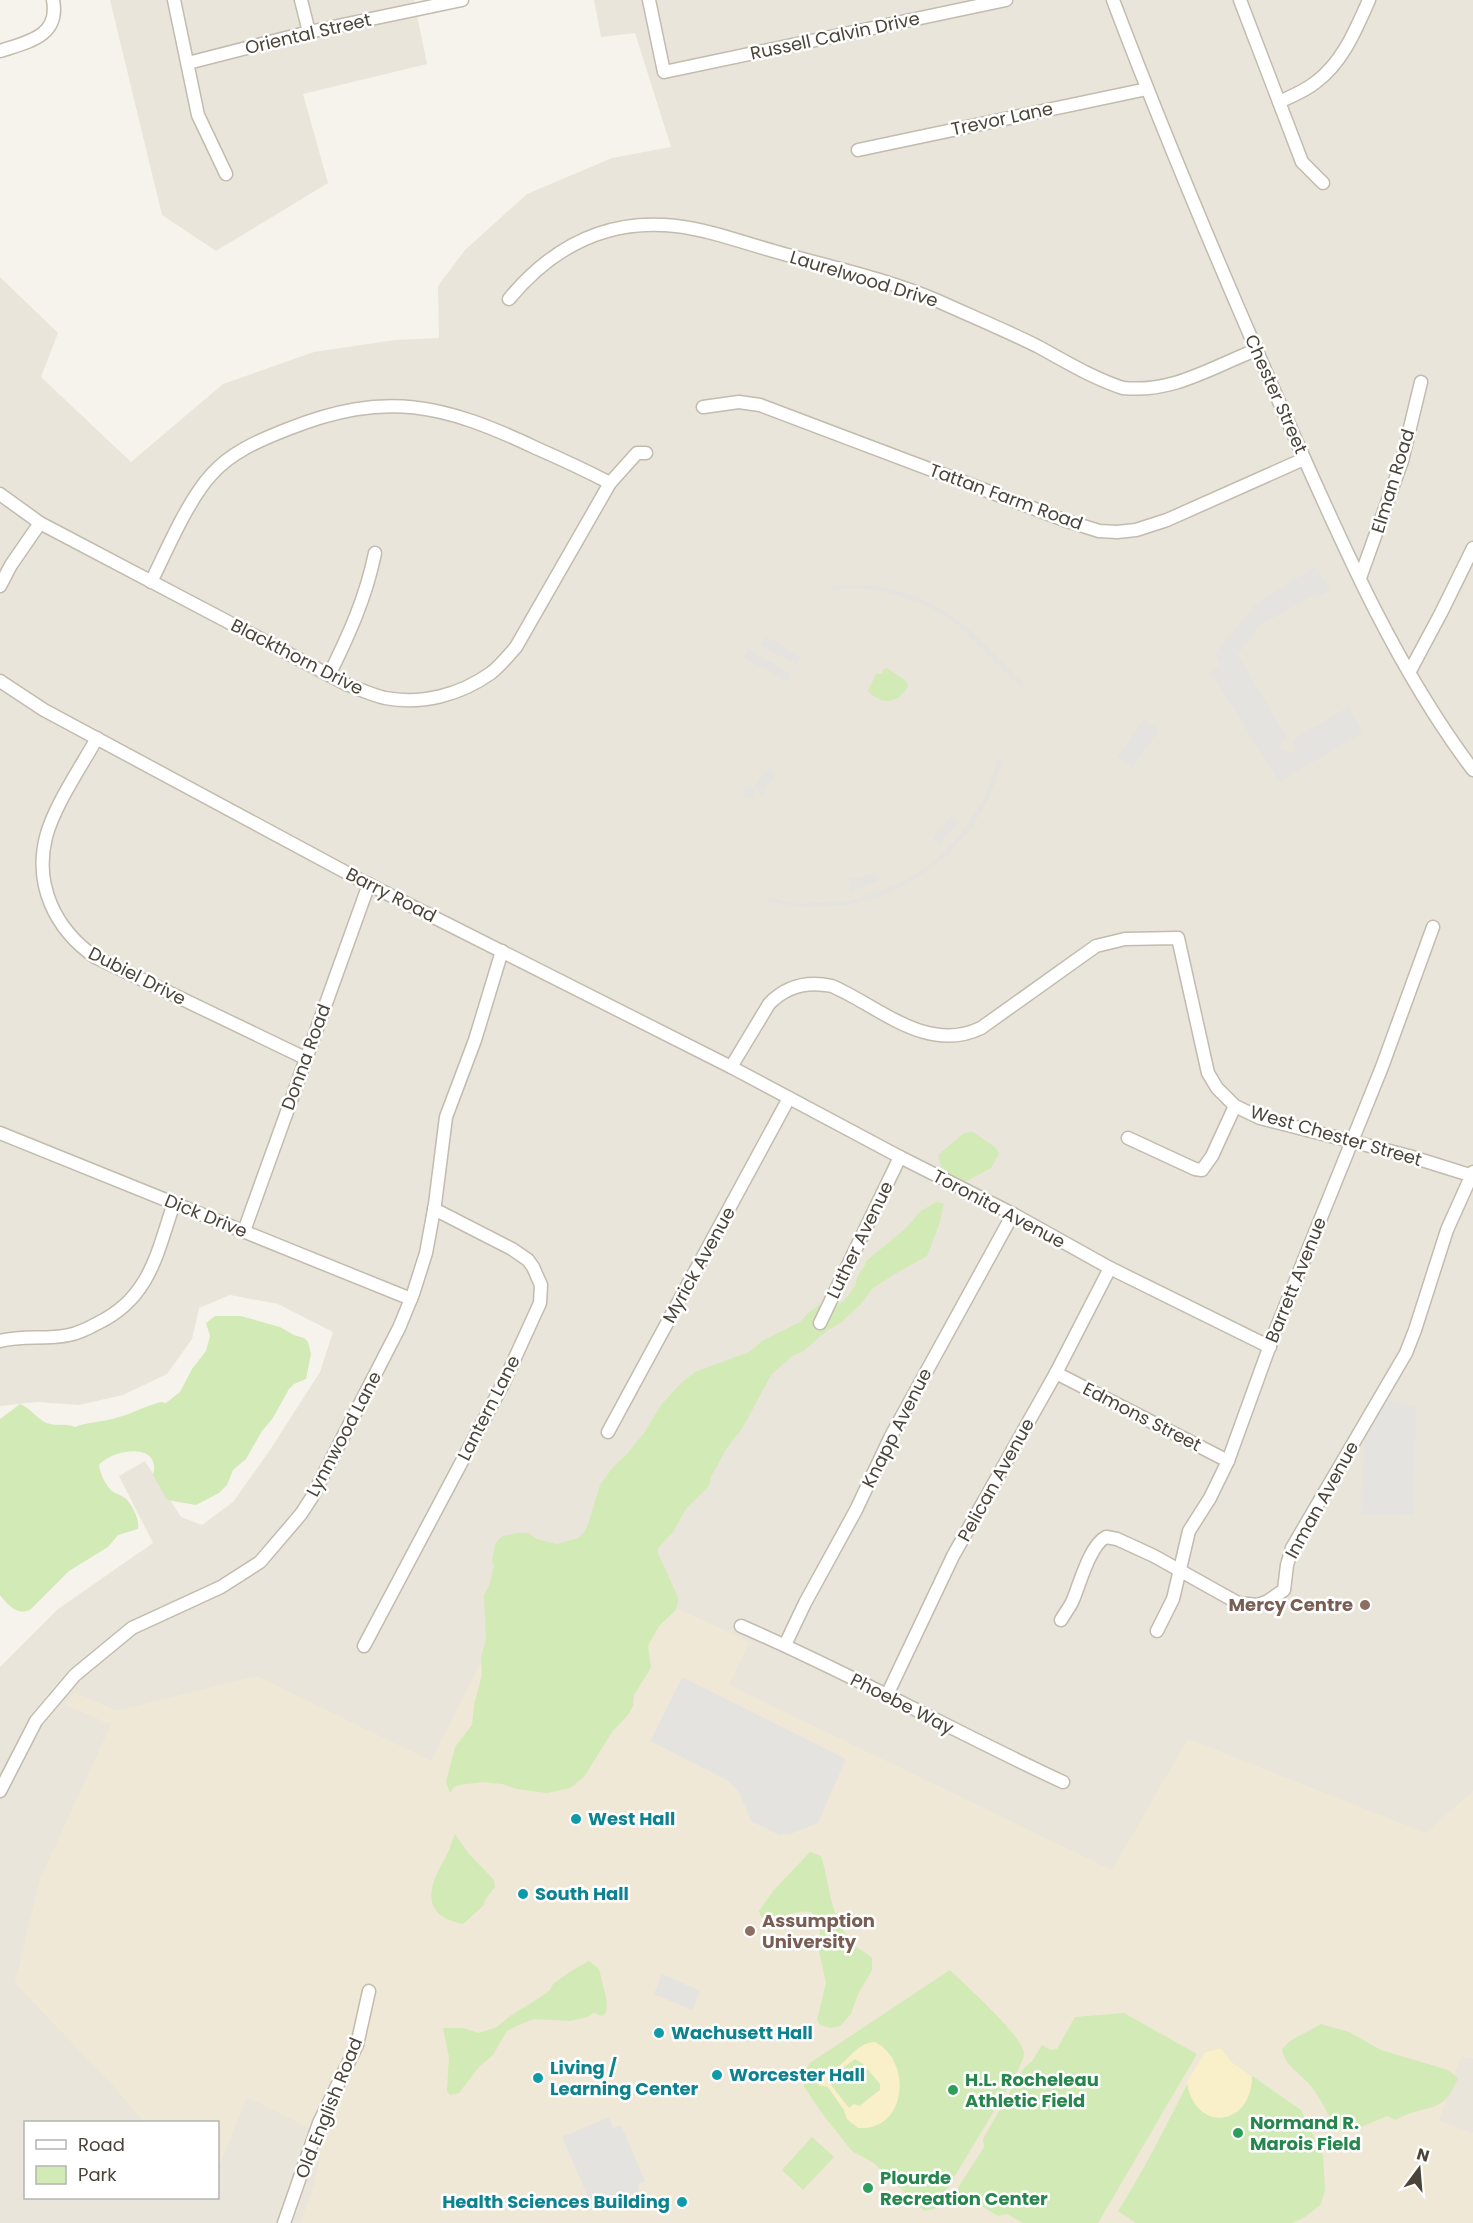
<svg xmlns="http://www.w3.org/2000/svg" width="1473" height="2223" font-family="Poppins,sans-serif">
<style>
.residential{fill:#eae5da;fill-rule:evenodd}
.education{fill:#efe8d6}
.green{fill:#d2eab5;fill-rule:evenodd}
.sand{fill:#f9efc9;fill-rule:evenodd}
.parking{fill:#e5e3e0}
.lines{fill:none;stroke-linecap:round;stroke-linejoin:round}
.minor-casing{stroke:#c2bbae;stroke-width:15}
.minor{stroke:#fff;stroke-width:12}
.education-dot{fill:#8d6e63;stroke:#fff;stroke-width:2}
.culture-dot{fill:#0f9aa8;stroke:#fff;stroke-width:2}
.leisure-dot{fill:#2e9e5b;stroke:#fff;stroke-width:2}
.labels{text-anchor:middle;stroke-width:5;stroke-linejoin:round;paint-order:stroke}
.street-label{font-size:18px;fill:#4b4439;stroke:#fff}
.education-label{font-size:18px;font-weight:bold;fill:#785e54;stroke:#fff;text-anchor:end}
.culture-label{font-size:18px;font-weight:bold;fill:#0d838f;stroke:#fff;text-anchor:start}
.leisure-label{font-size:18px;font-weight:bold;fill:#27864d;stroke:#fff;text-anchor:start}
</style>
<rect width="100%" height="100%" fill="#f6f3ec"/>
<!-- residential -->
<g class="residential">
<path d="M110,0h304l13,64 -124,30 25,89 -112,68 -54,-36z"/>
<path d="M594,0h879v2223h-1473v-556l58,-58 95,-66 -34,-67 26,-15 36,56 21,8 31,-23 37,-52 50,-78 13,-40 -55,-28 -48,-9 -31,13 -7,31 -25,35 -44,21 -44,10 -42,-3 -37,4v-1129l58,56 -17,44 90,85 92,-78 91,-32 81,-12 44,-2 -1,-52 27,-36 62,-56 85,-36 59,-11 -36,-114 -34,4zM26,2122h192v76h-192z"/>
</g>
<!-- education -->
<path class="education" d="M543,1540l77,36 23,16 106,50 -20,43 383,185 76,-131 238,94 47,-42v268l-12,-3 -22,65 34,12v90h-1173l14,-36 9,-52 -76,-38 -29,73v-48h-74l-29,-34 -100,-105 25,-104 71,-154 -47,-21 11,-12 42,19 140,-35 174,85z"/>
<!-- green -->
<g class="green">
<path d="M887,668l19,13 2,5c-11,18 -25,20 -40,5l8,-17h6l2,-5z"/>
<path d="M973,1132l23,16 3,6 -8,14 -26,14 -23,-12 -4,-15 26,-22z"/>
<path d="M936,1202l8,1 -4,19 -13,34 -34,19 -21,14 -12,16 -21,19 -11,6 -26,22 -10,4 -21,19 -28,52 -17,22 -15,28 -2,9 -24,24 -11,21 -16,17v5l19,42 1,5 -2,10 -17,16 -11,20 3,22 -17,27 -1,11 -5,9 -16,17 -28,45 -14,11 -23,5 -30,-4 -15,-5 -20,-2 -22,3 -6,2 -4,6 -4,-11 9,-35 17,-22 2,-20 8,-30 -1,-18 5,-18 -2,-44 5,-9 5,-20 -2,-5 3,-16 3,-5 5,-4 14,-3h11l9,6 20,5 21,-6 5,-4 5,-10 12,-39 13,-18 14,-13 17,-21 17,-28 19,-21 15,-12 54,-20 13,-11 38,-19 8,-9 11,-8c17,5 27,-4 35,-18 3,-4 2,-9 5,-13 3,-5 6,-7 7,-13l39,-32 16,-18z"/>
<path d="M215,1316h26l39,11 14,8 10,3 4,4 3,12 -5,25 -12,5 -5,5 -16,29 -11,13 -16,28 -13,11 -6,15 -8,8 -23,12 -29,-5 -14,-25c9,-33 -39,-27 -54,-10 1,8 7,21 13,26 4,3 9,4 13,7 7,6 15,22 13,31l-20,6 -10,12 -39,24 -38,38c-13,8 -23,-4 -31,-14v-176l20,-15c11,4 19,18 30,20 9,2 16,-1 25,3 13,-5 27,-5 41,-9 15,-4 29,-12 45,-16l5,1 14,-11 12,-23 14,-18 4,-15 -4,-13z"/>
<path d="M455,1834l14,20 25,26 1,7 -10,13 -2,6 -20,18c-41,-8 -36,-35 -19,-64 5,-7 7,-18 11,-26z"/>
<path d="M810,1852l11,4c11,36 7,57 32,88 5,6 14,8 19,14v12l-14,24 -7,20 -11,12 -10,2 -10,-3 -3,-5 9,-37 -7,-32 1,-19 -5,-15 -4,-5c-19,-3 -30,10 -50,5l-2,-6 14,-20z"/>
<path d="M589,1961l10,8 8,33 -1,10 -4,4 -8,-3 -7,4 -17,4 -36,-2 -18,7 -9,5 -14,24 -14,12 -20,26 -9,2 -3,-4 2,-34 -6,-29h20l16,5 18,-6 13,-11 29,-18 11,-8 3,-6 18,-13z"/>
<path d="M950,1970c15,15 72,65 74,83 0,6 -4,12 -6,18l-83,138 -11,2 -50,-48 -22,-12 -28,-35 -20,-29 -1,-14 7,-10zM881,2045l12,13 -5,58 -17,11 -19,-3 -5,-5 -3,-9 -17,-24 3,-13 23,-18 2,-4z"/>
<path d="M1124,2013l73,41 -99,169h-75l-16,-9 -9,2 -42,-25 28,-44 -1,-8 40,-70 10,-9 9,-15 9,5 6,-1 18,-32z"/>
<path d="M1321,2024l28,8 32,18 67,20 10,8c-16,40 -32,24 -62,42l-9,-4 -31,13 -22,1c-4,-14 -12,-28 -20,-40 -10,-15 -29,-22 -32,-41l8,-8z"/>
<path d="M1221,2048l11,14 69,48 22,46 2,34 -4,14 -16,13 -13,6h-156l-18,-12c33,-51 57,-106 87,-159z"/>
<path d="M855,2059l8,4 17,21v6l-21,16 -10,2 -18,-23 1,-9z"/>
<path d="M812,2137l22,20 -31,33 -21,-20z"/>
</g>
<!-- sand -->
<g class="sand">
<path d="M875,2042c39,21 31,90 -17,86l-11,-9 -3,-9 -16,-23 -9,-2 -2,-4 5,-8c23,-2 30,-30 53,-31zM855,2059l8,5 17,20v6l-20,16 -6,-2 -5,4 -18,-23 1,-9z"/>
<path d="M1221,2048l11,14 20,14c0,52 -58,57 -65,6l18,-30z"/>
</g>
<!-- parking -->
<g class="parking">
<path d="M1316,566l11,17 3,8 -14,7 -2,-3 -57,32 -19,28 50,84 -8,5v4l6,3 6,1 4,-3 -4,-9 56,-33 11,17 3,9 -83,49 -69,-111 11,-7 -6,-11 41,-49z"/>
<path d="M853,585l24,1 21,5 20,6 25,13 27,20 53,53 -3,3 -61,-60 -18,-13 -22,-11 -42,-12 -23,-2 -23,2v-3z"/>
<path d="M765,636l36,21 -4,8 -37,-20z"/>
<path d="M748,649l44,25 -5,8 -44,-25z"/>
<path d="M1144,720l15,10 -27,38 -15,-11z"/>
<path d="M999,758l3,1 -6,22 -8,19 -18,30 -23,25 -34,25 -32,16 -33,9 -48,2 -32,-6 1,-3 31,6 48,-3 31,-9 31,-14 26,-18 24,-24 24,-37z"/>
<path d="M768,768l8,6 -12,15v7l-10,-6v8h-9l-1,-9 9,-1z"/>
<path d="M951,816l9,6 -21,22 -6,-6z"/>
<path d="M875,873l3,8 -28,11 -2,-12z"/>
<path d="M1386,1399l30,9 -2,107 -52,-1 2,-73z"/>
<path d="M682,1677l164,82 -28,64 -25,10 -14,2 -28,-14 -11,-27 -11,-13 -79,-40z"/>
<path d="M662,1974l38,17 -8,19 -38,-16z"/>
<path d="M609,2117l4,11 8,-3 24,56 -8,4 2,6 -45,19 -32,-73z"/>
</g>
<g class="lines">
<defs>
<g id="minor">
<path d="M174,0l24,115 28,59"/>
<path d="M301,0l8,32"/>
<path d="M649,0l15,72 342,-72"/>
<path d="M1113,0c55,145 116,289 179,431 52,117 104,237 181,339"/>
<path d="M1240,0l62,162 21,21"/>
<path d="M0,51c27,-9 60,-14 53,-51"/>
<path d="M188,63l121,-31 153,-32"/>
<path d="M1279,102c13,-6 26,-11 37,-20 27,-20 40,-53 53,-82"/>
<path d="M858,150l289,-61"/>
<path d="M509,299c43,-52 98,-81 167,-73 34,4 68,17 101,26 53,15 110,27 161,49 33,15 67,29 99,45 28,15 55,32 86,42 50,5 87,-20 133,-38"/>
<path d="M703,407l36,-5 21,3 304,115 35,11 18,1 19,-2 31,-10 137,-61"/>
<path d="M0,494l40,29 306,161c13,5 26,11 39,14 37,7 75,-3 106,-25 9,-7 17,-17 25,-26l94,-164 27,-30h9"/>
<path d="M1360,578l42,-117 19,-79"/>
<path d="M151,582c16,-32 37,-82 60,-107 20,-23 49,-35 77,-46 98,-39 155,-25 248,19 25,11 49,22 74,35"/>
<path d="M0,586l11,-21 29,-42"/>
<path d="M1410,671l31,-58 32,-65"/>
<path d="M329,675c20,-40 37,-78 46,-122"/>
<path d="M0,681l44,29 318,171 369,186 38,-63c17,-18 39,-23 63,-18 48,21 95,68 149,42l115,-82 29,-7 53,-1 30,135 9,15 18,18 25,12 149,38 64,20"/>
<path d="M97,738c-16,29 -43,68 -51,99 -12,48 9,92 49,120l210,101"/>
<path d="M731,1067l169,90 113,57 97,54 160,79"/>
<path d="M0,1133l411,166"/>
<path d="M1128,1138l67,31 7,1 10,-14 23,-50"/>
<path d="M244,1231l125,-347"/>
<path d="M820,1323l80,-166"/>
<path d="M0,1341c23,-6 46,-1 69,-6 10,-2 20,-7 29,-12 52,-25 59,-70 76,-120"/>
<path d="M1056,1373l172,88"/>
<path d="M608,1432l181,-334"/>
<path d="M1061,1620c4,-7 9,-13 12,-20 7,-17 17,-55 33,-63l11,2 37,17 84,47 20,2 10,-4 16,-11 3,-25 5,-17 114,-195 9,-23 32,-100 26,-58"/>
<path d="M741,1626c109,47 214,106 322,156"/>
<path d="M1157,1631l16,-32 16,-68 21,-33 18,-37 46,-127 108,-267 51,-140"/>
<path d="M785,1645l20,-42 51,-93 35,-74 122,-222"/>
<path d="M364,1646l140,-264 36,-79 1,-18 -8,-18 -5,-7 -16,-11 -78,-40"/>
<path d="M887,1695l66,-139 103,-183 54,-105"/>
<path d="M0,1791l36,-70 39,-46 57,-47 89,-41 39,-25 41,-48 11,-17 87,-169 14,-34 13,-41 9,-49 11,-87 29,-77 27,-89"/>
<path d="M284,2223l35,-100 38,-78 12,-54"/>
</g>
</defs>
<!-- minor casing -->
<use href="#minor" class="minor-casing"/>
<!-- minor -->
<use href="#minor" class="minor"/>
</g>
<!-- markers -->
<g class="education-dot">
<circle cx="1365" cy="1605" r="6"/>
<circle cx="750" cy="1931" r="6"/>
</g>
<g class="culture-dot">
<circle cx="576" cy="1819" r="6"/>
<circle cx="523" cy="1894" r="6"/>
<circle cx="659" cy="2033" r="6"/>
<circle cx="717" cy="2075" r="6"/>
<circle cx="538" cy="2078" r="6"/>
<circle cx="682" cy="2202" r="6"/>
</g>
<g class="leisure-dot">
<circle cx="953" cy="2090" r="6"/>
<circle cx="1238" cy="2133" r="6"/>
<circle cx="868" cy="2188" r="6"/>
</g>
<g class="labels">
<!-- street labels -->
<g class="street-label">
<text transform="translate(308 34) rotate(-13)" y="6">Oriental Street</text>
<text transform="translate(835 36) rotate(-12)" y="6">Russell Calvin Drive</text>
<text transform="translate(1002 119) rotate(-12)" y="6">Trevor Lane</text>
<text transform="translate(864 279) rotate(17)" y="6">Laurelwood Drive</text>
<text transform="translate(1276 394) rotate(66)" y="6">Chester Street</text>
<text transform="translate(1393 481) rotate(-73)" y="6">Elman Road</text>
<text transform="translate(1006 497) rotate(20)" y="6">Tattan Farm Road</text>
<text transform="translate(297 657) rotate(27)" y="6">Blackthorn Drive</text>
<text transform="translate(391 895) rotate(27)" y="6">Barry Road</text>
<text transform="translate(137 976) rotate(27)" y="6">Dubiel Drive</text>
<text transform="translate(306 1057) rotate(-70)" y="6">Donna Road</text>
<text transform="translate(1336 1136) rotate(16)" y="6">West Chester Street</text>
<text transform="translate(999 1209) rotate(28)" y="6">Toronita Avenue</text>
<text transform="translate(206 1216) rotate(22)" y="6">Dick Drive</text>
<text transform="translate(860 1240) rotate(-64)" y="6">Luther Avenue</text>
<text transform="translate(699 1265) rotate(-61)" y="6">Myrick Avenue</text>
<text transform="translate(1296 1280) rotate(-68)" y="6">Barrett Avenue</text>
<text transform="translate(489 1408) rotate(-63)" y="6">Lantern Lane</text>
<text transform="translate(1142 1417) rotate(27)" y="6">Edmons Street</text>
<text transform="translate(897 1428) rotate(-63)" y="6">Knapp Avenue</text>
<text transform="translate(344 1434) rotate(-62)" y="6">Lynnwood Lane</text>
<text transform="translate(996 1480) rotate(-61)" y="6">Pelican Avenue</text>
<text transform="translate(1322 1500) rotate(-61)" y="6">Inman Avenue</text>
<text transform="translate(902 1704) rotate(27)" y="6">Phoebe Way</text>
<text transform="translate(329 2108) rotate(-68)" y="6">Old English Road</text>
</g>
<!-- education labels -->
<g class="education-label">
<text x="1353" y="1611">Mercy Centre</text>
<text x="762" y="1927" text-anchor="start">Assumption<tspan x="762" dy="21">University</tspan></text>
</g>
<!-- culture labels -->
<g class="culture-label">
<text x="588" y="1825">West Hall</text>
<text x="535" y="1900">South Hall</text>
<text x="671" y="2039">Wachusett Hall</text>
<text x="550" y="2074">Living /<tspan x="550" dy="21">Learning Center</tspan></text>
<text x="729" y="2081">Worcester Hall</text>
<text x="670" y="2208" text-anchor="end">Health Sciences Building</text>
</g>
<!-- leisure labels -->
<g class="leisure-label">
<text x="965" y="2086">H.L. Rocheleau<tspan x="965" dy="21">Athletic Field</tspan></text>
<text x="1250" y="2129">Normand R.<tspan x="1250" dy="21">Marois Field</tspan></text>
<text x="880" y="2184">Plourde<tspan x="880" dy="21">Recreation Center</tspan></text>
</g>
</g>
<!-- legend -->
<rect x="24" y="2121" width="195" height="78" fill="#ffffff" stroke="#b7b4b0" stroke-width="1.5"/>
<rect x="36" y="2140" width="30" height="9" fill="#ffffff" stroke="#b7b4b0" stroke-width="1.5"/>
<text x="78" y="2151" font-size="18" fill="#4b4439">Road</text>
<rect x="36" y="2166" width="30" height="18" fill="#d2eab5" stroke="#b7b4b0" stroke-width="1.5"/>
<text x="78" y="2181" font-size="18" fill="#4b4439">Park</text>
<!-- north arrow -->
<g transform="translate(1419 2169) rotate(16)" stroke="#ffffff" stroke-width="4.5" paint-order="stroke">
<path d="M0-4.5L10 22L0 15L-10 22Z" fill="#4b4439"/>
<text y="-9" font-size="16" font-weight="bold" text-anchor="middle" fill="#4b4439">N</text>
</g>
</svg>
